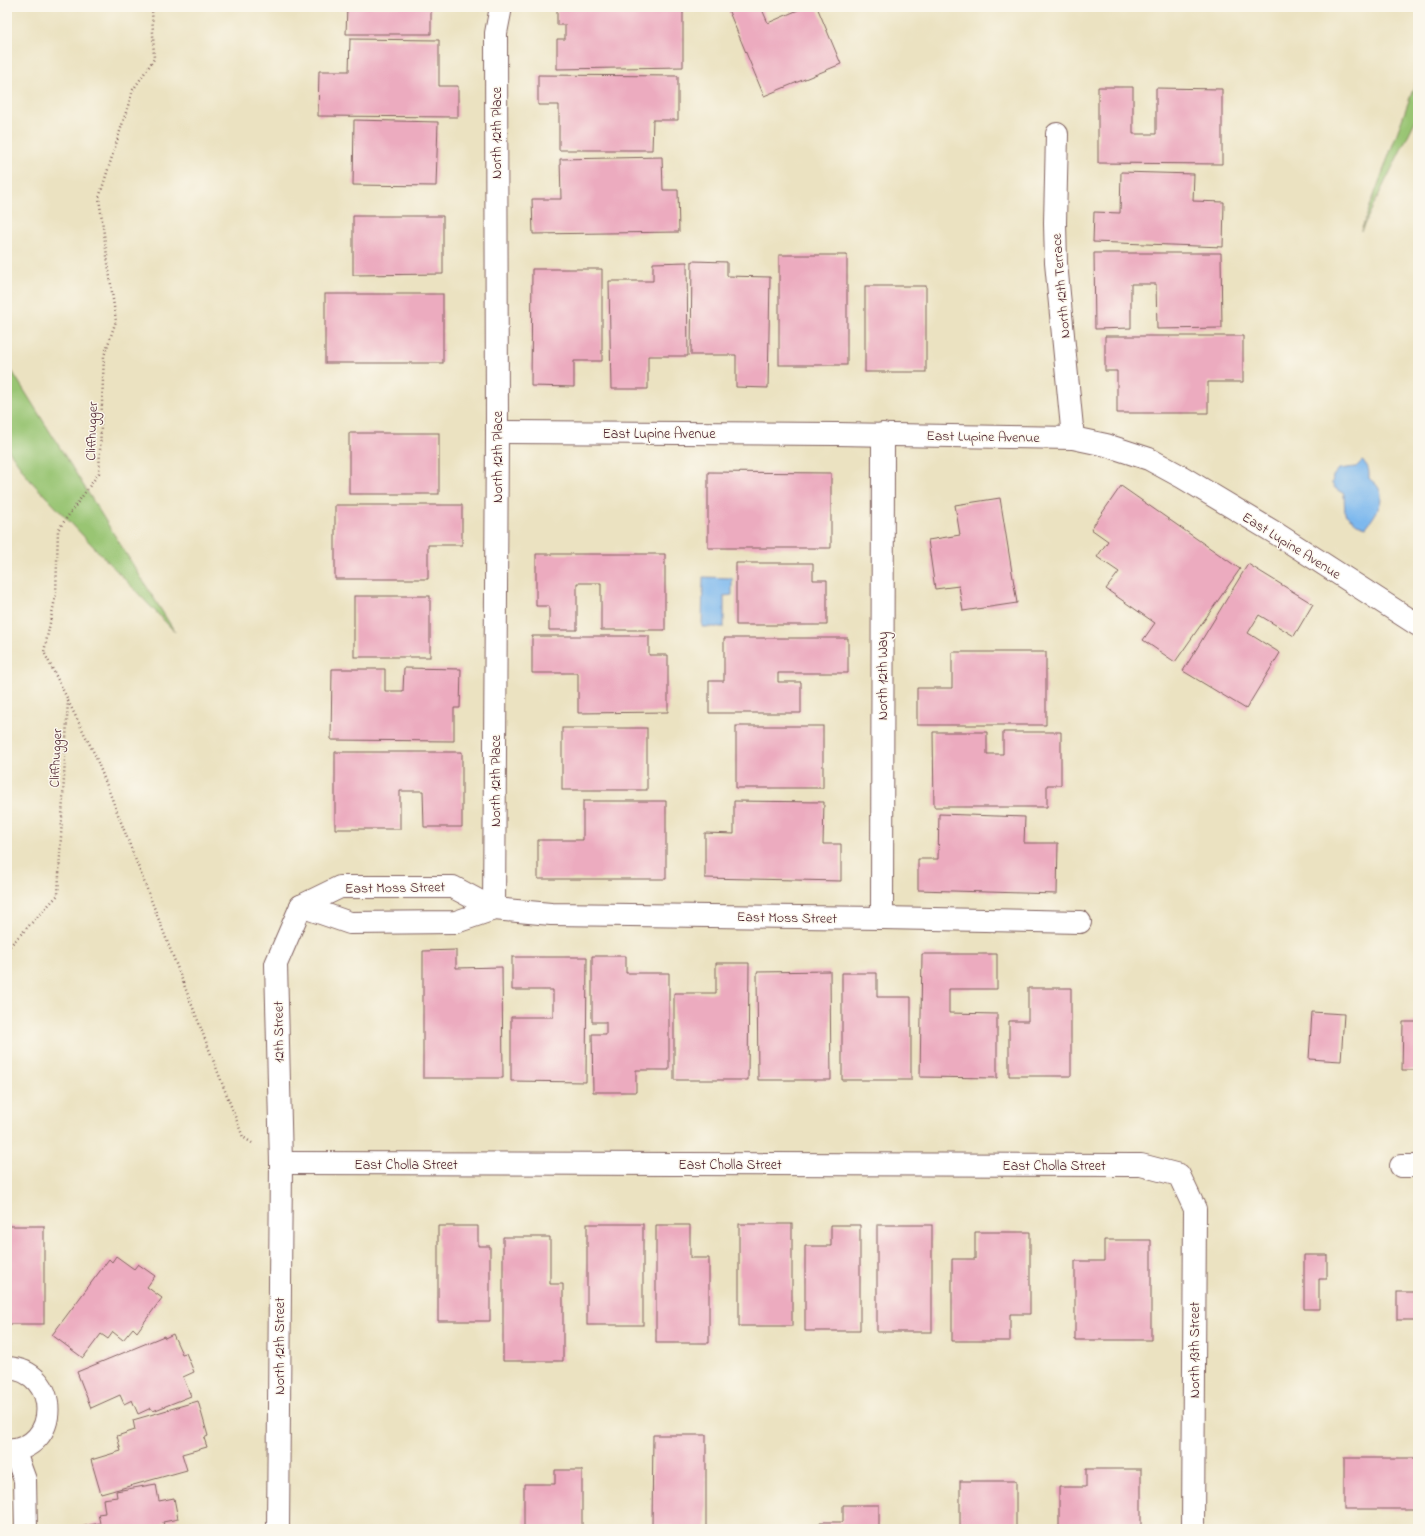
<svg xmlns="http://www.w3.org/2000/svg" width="1425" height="1536" font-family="'Indie Flower',sans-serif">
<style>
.green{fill:#99c573;stroke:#72724f}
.water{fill:#7cb8ee;stroke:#636c8c}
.building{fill:#ecabbf}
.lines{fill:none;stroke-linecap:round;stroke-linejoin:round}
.minor-casing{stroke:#826360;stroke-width:24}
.path{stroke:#826360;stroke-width:2.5;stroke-dasharray:1 3;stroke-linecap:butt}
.minor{stroke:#fff;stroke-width:22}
.labels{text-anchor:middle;stroke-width:3;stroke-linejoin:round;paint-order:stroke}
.street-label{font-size:14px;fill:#4a1f2b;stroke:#fbf7ec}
</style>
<rect width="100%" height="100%" fill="#fbf7ec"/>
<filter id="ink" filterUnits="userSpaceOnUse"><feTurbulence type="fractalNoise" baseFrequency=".025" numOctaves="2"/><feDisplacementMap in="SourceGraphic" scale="8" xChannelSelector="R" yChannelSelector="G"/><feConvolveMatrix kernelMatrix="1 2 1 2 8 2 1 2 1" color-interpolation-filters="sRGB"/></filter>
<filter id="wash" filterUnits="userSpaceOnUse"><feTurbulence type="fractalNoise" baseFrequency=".012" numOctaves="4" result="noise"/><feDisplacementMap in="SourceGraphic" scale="16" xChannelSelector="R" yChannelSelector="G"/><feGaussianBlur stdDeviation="0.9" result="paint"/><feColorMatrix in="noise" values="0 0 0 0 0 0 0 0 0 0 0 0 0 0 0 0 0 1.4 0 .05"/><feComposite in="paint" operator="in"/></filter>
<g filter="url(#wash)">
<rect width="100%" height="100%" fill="#ebe2c1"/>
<!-- green -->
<g class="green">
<path d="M1418,76v39l-57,116z"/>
<path d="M7,363l168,269 -146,-153 -22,-31z"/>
</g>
<!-- water -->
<g class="water">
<path d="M1362,461c7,5 7,9 7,17 2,3 7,5 9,9 9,13 -4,30 -12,40l-9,-3 -12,-10 -1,-20 -8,-5 -4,-5 1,-8 6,-7 17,-2z"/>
<path d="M703,577l29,1v17l-8,1v31h-22z"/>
</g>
<g id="blocks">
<!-- building -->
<g class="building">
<path d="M347,7h84v27h-85z"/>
<path d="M557,7h126v60l-126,2v-30h8v-14h-8z"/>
<path d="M727,7h34l7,16 37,-16h12l24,57 -77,32z"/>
<path d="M350,39l89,1v46h19v31l-140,-1 1,-45h30z"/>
<path d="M538,75l140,1v44h-25l-1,30h-93v-45h-21z"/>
<path d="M1098,87h35v47h23v-46l66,1v75l-124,-1z"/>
<path d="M354,120l84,2 -2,64 -83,-1z"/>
<path d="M662,157l1,33h15l1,42 -146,2 -1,-35h29l-1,-40z"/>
<path d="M1121,172l73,2 -1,27 31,1 -1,45 -130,-5 1,-30 26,1z"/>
<path d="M353,216h90v58l-90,1z"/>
<path d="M1094,253h127l1,75 -65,1 -1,-45h-25v44l-36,1z"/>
<rect x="779" y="255" width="68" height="110"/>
<path d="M692,261l35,1v14l43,1 -2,111 -32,-1v-32h-45z"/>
<path d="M687,262l1,94h-40v33h-37l-2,-108h44v-18z"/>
<path d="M532,269h70v92h-28v26l-43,-1z"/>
<rect x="865" y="286" width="61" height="86"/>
<rect x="325" y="294" width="118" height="69"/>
<path d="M1105,336h138v46h-35v31h-91v-42h-12z"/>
<rect x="349" y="433" width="90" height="61"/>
<path d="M708,472l123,1v75h-123z"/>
<path d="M1121,486l119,83 -65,93 -32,-22 12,-17 -49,-34 13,-17 -22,-15 11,-16 -17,-12z"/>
<path d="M1000,498l17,105 -54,8 -4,-25 -24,3 -7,-49 32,-5 -5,-30z"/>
<path d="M335,505h127v40h-34v34h-93z"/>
<path d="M536,554h129v76h-64v-47h-24v47h-28v-24h-13z"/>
<path d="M736,563h77v17h14v45h-91z"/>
<path d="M1248,564l65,40 -19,32 -35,-21 -11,18 32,20 -34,56 -63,-38z"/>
<rect x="354" y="596" width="76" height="61"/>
<path d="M532,636h117v19h19v57l-90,1v-40h-46z"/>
<path d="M724,638h124v35h-70v9h23v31h-92v-32h15z"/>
<path d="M952,652h94v73h-129v-37h35z"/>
<path d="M404,668l57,1 -1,39h-6v33l-123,-1 1,-71h53v22h18z"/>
<rect x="736" y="726" width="87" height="62"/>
<rect x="562" y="728" width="85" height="62"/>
<path d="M933,732h54v22h16v-22h58v53h-14v22h-113z"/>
<path d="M335,752h127v75h-38l-1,-36h-23v38h-65z"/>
<path d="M583,801h83v78h-128v-39h45z"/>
<path d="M734,801l90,1 -1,42h18v37l-136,-3v-45l29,1z"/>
<path d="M939,814l86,3 -1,26h34l-1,51 -139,-4v-31h20z"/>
<path d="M456,950v18l46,-1 1,111h-80v-127z"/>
<path d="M922,954h75v35h-48v24l48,1v64l-77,-1z"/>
<path d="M592,956h34v17h43v97h-33v22h-43l-1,-58h14v-12h-14z"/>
<path d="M512,957h75l-1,125 -75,-1v-64h42v-27h-41z"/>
<path d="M716,963h33l-1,117h-74v-87h42z"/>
<path d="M830,971l1,109h-73l-1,-108z"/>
<path d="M842,973h35v24h34v83h-69z"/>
<path d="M1028,988h43v88h-62v-55h19z"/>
<path d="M1312,1012l32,2 -3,47 -32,-2z"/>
<path d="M1403,1022h15v48h-16z"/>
<rect x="587" y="1224" width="56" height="101"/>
<rect x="739" y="1224" width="53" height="102"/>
<path d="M656,1225h34v33h19v85h-53z"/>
<path d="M831,1225h29v106h-55v-85h26z"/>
<rect x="877" y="1225" width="55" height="107"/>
<rect x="7" y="1226" width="37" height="98"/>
<path d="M438,1226h40v20h12v75h-52z"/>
<path d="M975,1232h55v82h-20v27h-58v-82h23z"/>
<path d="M503,1237h47v47h13v77h-60z"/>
<path d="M1104,1240h47v100h-76v-79h29z"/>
<path d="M1304,1255h23v24h-8v30h-15z"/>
<path d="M116,1256l18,13 4,-5 17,12 -8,11 15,11 -25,34 -4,-4 -10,12 -10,-8 -5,7 -7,-5 -18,24 -31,-23 57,-76 3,3z"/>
<rect x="1397" y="1292" width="21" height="28"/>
<path d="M173,1334l9,20 4,-1 8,19 -11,5 8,19 -38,15 -2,-3 -13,6 -6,-14 -8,4 -4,-9 -29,13 -14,-36 87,-36 1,2z"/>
<path d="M198,1401l10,35 -4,2 3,9 -25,7 5,16 -86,24 -10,-34 30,-9 -4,-15 18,-6 -2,-10z"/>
<path d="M653,1435h53v94h-32v-3h-22z"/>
<rect x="1344" y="1458" width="74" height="51"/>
<path d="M1086,1469h55v60h-82v-42h27z"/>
<path d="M555,1470h27v59h-58v-45h31z"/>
<rect x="960" y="1481" width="56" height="48"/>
<path d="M156,1484l3,17 15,-3 4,21 -15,3 2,7h-94l29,-6 -2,-9 7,-1 -2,-14 14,-2 -1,-6z"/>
<path d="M843,1505h36v24h-59v-7h23z"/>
</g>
</g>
</g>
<g filter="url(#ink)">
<use href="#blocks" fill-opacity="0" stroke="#826360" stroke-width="1"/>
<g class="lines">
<defs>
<g id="minor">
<path d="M1057,134l-2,89 1,40 17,175"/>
<path d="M497,432l339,2 237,4 33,7 43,14 33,18 95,57 141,91"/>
<path d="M301,906l39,-19h113l41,22 57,5 331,4 198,4"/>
<path d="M301,906l49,17 106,-1 38,-13"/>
<path d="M494,909l3,-477 -1,-399 5,-26"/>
<path d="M882,918l1,-484"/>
<path d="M281,1163l860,2 38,10 16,34 -2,320"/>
<path d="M1401,1166h17"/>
<path d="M7,1368c54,2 54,81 0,83"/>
<path d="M14,1450l11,30 1,49"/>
<path d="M278,1529l3,-366 -5,-199 25,-58"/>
</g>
</defs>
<!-- minor casing -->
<use href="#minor" class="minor-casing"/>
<!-- path -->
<g class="path">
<path d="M68,701l27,54 148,382 9,6"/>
<path d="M7,949l51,-54 10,-195 -24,-48 12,-58 2,-64 41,-57 5,-117 12,-35 -17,-123 34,-108 21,-31 -2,-52"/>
</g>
<!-- minor -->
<use href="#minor" class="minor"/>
</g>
</g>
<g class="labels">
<!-- street labels -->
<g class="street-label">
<text transform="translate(496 133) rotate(-90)" y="5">North 12th Place</text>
<text transform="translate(1060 286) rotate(-95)" y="5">North 12th Terrace</text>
<text transform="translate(91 431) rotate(-88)" y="5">Cliffhugger</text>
<text x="659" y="438">East Lupine Avenue</text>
<text transform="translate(983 436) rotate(1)" y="5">East Lupine Avenue</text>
<text transform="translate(497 457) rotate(-90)" y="5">North 12th Place</text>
<text transform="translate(1292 545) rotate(32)" y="5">East Lupine Avenue</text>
<text transform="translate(882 676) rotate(-90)" y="5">North 12th Way</text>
<text transform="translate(55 758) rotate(-87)" y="5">Cliffhugger</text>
<text transform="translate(495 781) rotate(-90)" y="5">North 12th Place</text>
<text transform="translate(395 887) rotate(-1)" y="5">East Moss Street</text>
<text transform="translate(787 917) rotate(1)" y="5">East Moss Street</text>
<text transform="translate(278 1032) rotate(-91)" y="5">12th Street</text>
<text x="406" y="1169">East Cholla Street</text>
<text x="730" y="1169">East Cholla Street</text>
<text x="1054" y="1170">East Cholla Street</text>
<text transform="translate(279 1346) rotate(-90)" y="5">North 12th Street</text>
<text transform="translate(1194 1350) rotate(-90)" y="5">North 13th Street</text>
</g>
</g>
<!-- margin -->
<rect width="1425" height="1536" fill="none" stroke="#fbf7ec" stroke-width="24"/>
</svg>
